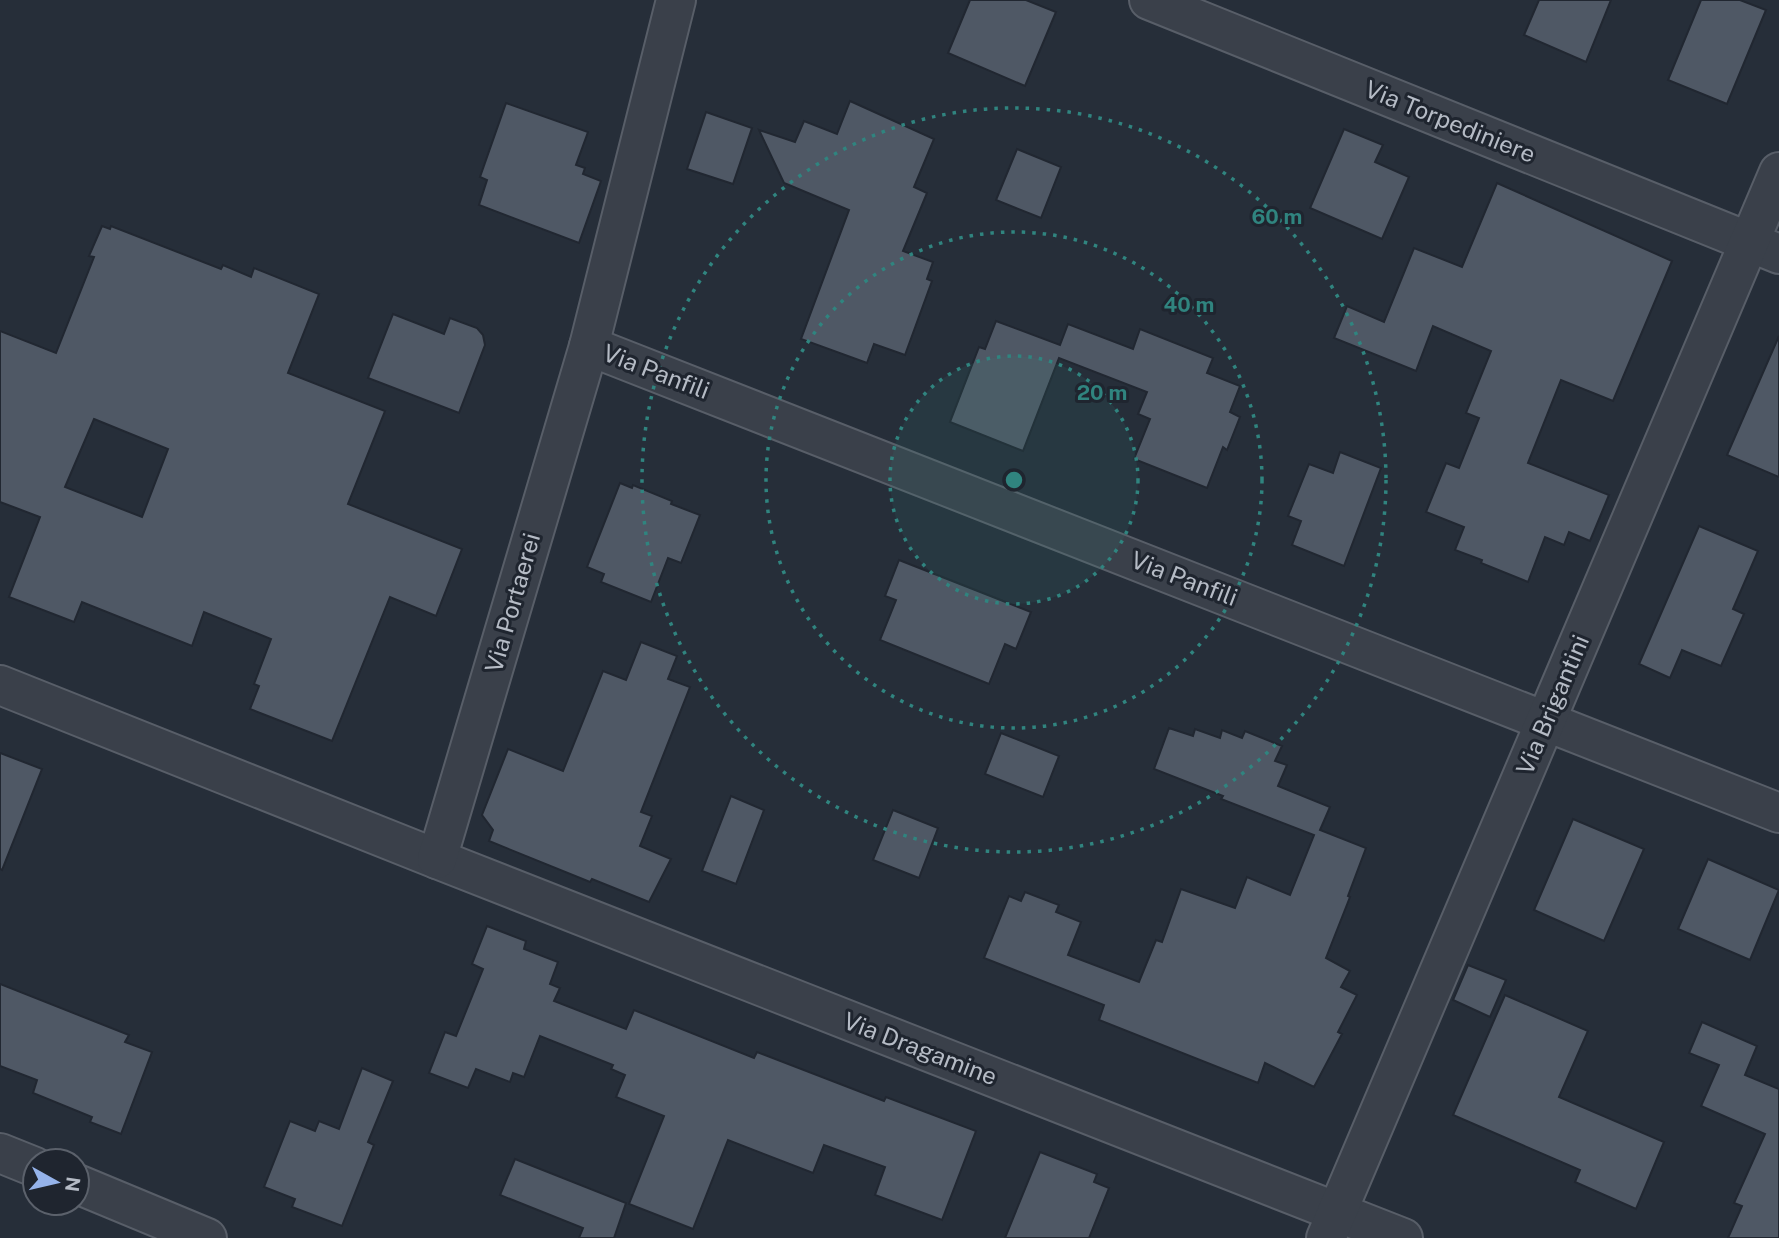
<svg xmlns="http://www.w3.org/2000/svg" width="1779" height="1238" font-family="'Public Sans',sans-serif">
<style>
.building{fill:#4f5865;stroke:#212731;stroke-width:2;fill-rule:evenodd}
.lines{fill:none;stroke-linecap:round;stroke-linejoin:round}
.minor-casing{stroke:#585e68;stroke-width:42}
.minor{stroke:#3a404a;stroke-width:38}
.ring{fill:none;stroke:#30847f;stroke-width:3.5;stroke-dasharray:3.5 7}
.labels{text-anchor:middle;stroke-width:6;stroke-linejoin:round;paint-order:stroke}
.street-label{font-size:24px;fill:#b5bbc5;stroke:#1f252f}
.centre{fill:#30847f;stroke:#1f252f;stroke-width:3.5}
.ring-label{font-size:21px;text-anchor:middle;font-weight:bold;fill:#30847f;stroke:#1f252f;stroke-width:6;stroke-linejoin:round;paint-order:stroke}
</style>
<rect width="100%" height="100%" fill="#262e39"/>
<!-- building -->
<g class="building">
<path d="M970,0h56l30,12 -31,74 -77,-33z"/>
<path d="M1539,0h72l-25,62 -62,-27z"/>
<path d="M1701,0h39l26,10 -39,94 -59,-24z"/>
<path d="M850,101l84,38 -20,48 13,6 -24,58 30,11 -6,17 5,2 -27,74 -31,-11 -7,19 -66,-24 48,-129 -65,-27 -25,-53 36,12 9,-21 33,13z"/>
<path d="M506,103l82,29 -12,33 9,3 -2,6 18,7 -22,62 -100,-38 8,-25 -7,-3z"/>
<path d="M706,112l46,16 -19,56 -46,-15z"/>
<path d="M1344,129l39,16 -8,17 34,15 -27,62 -72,-31z"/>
<path d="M1017,149l44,18 -20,51 -45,-18z"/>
<path d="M1497,183l175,78 -59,140 -52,-21 -33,83 81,32 -19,46 -21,-9 -5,13 -19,-8 -17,45 -47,-19 1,-3 -27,-10 9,-23 -38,-15 20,-49 13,5 20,-50 -13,-5 25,-62 -58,-25 -17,45 -82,-33 13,-32 37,16 30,-74 48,19z"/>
<path d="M102,226l8,3 1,-3 110,43 2,-4 28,12 3,-9 65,26 -31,79 97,38 -37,93 114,45 -26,67 -46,-19 -58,144 -82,-32 9,-23 -5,-2 17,-45 -67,-27 -12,34 -110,-44 -8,20 -65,-25 31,-80 -40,-15v-171l56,22 38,-96 -5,-1zM94,419l74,30 -26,68 -77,-30z"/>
<path d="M393,314l51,20 6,-16 27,10 6,7 2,10 -26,68 -91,-35z"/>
<path d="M996,321l64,24 8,-21 65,25 7,-20 73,29 -6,15 33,13 -10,26 10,5 -13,33 -4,-3 -16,41 -73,-29 16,-40 -12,-5 9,-22 -88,-34 -36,93 -73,-29 29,-75 6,2z"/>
<path d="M1779,336v141l-52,-22z"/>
<path d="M1340,452l41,16 -37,98 -52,-21 9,-24 -13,-5 21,-52 24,9z"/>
<path d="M620,483l12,5 1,-3 39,16 -1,3 29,11 -19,48 -13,-5 -17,44 -50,-20 3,-8 -17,-7z"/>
<path d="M1699,526l59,25 -25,58 11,5 -23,52 -39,-16 -12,28 -31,-14z"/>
<path d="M899,560l132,52 -15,37 -11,-5 -16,40 -109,-44 16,-40 -11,-4z"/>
<path d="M641,642l36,14 -9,23 22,8 -49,125 11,4 -12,30 31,13 -22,43 -57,-23 -2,3 -101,-41 4,-11 -11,-15 26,-66 55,22 40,-100 23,9z"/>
<path d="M1169,728l24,8 2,-7 25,9 2,-8 20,8 3,-7 37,15 -7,15 12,4 -9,21 52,21 -10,23 46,18 -18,48 2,1 -24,61 24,13 -9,16 16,8 -19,37 4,2 -28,53 -49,-24 -7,20 -159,-63 5,-15 -120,-47 25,-62 12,5 4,-9 34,13 -3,7 25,10 -13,33 71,27 17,-42 6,2 19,-53 54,19 12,-31 43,18 24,-60 -93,-36 2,-3 -69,-27z"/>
<path d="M1001,733l58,23 -16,41 -58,-23z"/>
<path d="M0,753l42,16 -40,101 -2,-1z"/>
<path d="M731,796l33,14 -28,74 -34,-13z"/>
<path d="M893,810l45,18 -19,50 -46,-18z"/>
<path d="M1573,819l71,30 -40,92 -70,-31z"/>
<path d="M1708,859l71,31 -29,70 -72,-31z"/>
<path d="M487,926l39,15 -2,8 34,13 -8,22 10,4 -6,13 72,28 8,-19 120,48 3,-6 127,49 2,-4 90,34 -34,89 -67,-25 10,-28 -61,-22 -11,28 -85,-33 -35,89 -64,-25 35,-88 -48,-19 9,-22 -14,-6 2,-4 -73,-29 -16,41 -11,-4 -3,9 -34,-13 -8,19 -39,-15 16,-41 11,4 27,-67 -11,-5z"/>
<path d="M1468,965l38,15 -16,37 -37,-17z"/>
<path d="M0,984l129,51 -4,7 27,10 -31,82 -31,-12 2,-5 -59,-24 4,-13 -37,-14z"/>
<path d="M1505,995l83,36 -29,66 105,45 -28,67 -61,-27 5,-12 -127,-55z"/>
<path d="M1702,1022l55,24 -12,29 34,14v149h-51l14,-32 -8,-3 31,-69 -64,-28 18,-41 -30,-12z"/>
<path d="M362,1068l31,13 -25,61 6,3 -32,81 -50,-19 3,-8 -31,-12 26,-66 25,10 4,-10 20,8z"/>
<path d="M1040,1152l57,22 -3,8 15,6 -20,50h-84z"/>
<path d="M515,1159l111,44 -12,35h-35l4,-10 -83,-33z"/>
</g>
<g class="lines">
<defs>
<g id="minor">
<path d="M1149,0l630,254"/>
<path d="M589,346l1190,467"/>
<path d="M0,685l437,174 966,379"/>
<path d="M437,859l152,-513 87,-346"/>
<path d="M0,1153l35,14"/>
<path d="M77,1184l130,54"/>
<path d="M1326,1238l453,-1066"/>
</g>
</defs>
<!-- minor casing -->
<use href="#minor" class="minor-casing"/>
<!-- minor -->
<use href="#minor" class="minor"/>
</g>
<!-- distance rings -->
<circle cx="1014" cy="480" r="124" fill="#30847f" fill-opacity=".12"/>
<g class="ring">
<circle cx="1014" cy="480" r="124"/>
<circle cx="1014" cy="480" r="248"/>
<circle cx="1014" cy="480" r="372"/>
</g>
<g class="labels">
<!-- street labels -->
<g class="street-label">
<text transform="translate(1450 122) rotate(22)" y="8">Via Torpediniere</text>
<text transform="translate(656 372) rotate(21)" y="8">Via Panfili</text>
<text transform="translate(1184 579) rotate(21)" y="8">Via Panfili</text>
<text transform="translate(513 603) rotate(-74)" y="8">Via Portaerei</text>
<text transform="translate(1553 705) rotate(-67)" y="8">Via Brigantini</text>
<text transform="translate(920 1049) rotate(21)" y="8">Via Dragamine</text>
</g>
</g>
<circle cx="1014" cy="480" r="10" class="centre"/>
<g class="ring-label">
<text x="1277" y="224">60 m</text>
<text x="1189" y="312">40 m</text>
<text x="1102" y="400">20 m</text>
</g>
<!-- north arrow -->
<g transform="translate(56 1182) rotate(98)"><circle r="33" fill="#1f252f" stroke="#5b616b" stroke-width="2"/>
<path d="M0-5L12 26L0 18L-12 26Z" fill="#95b3ea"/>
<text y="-10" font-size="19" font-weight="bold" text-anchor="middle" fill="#b5bbc5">N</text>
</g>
</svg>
